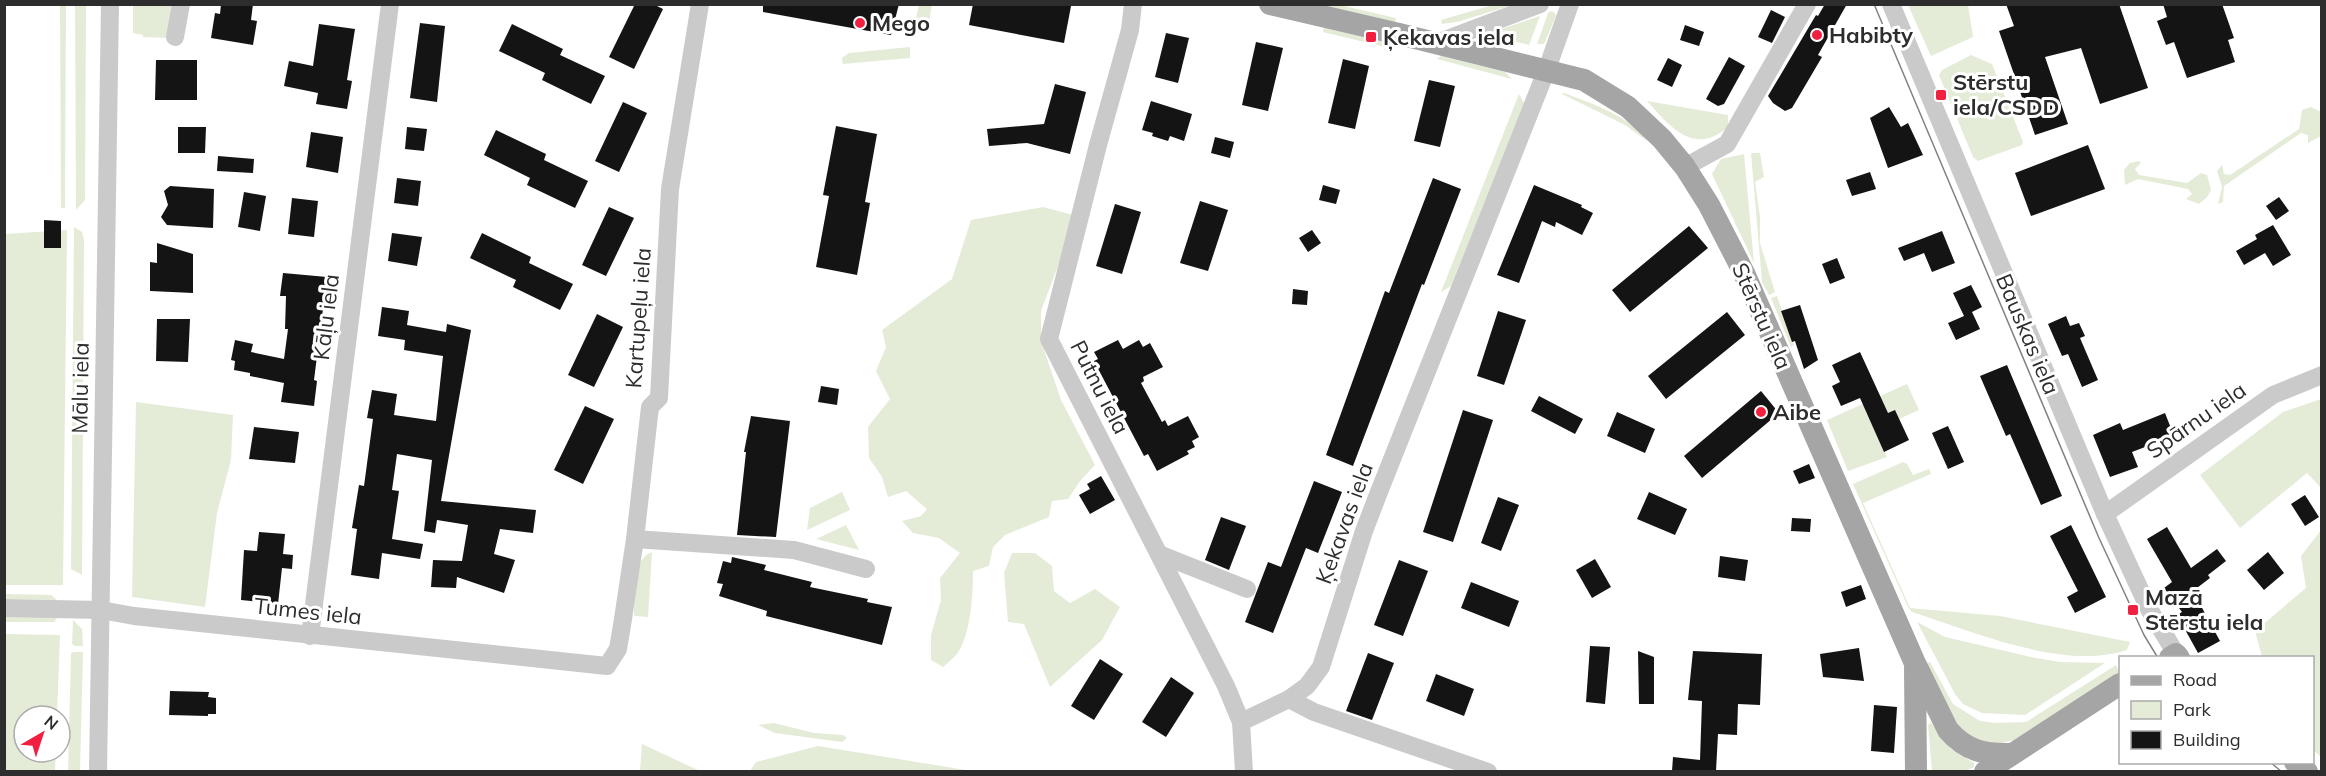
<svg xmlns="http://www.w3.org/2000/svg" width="2326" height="776" font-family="Mulish,sans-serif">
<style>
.green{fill:#e4ecd8}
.building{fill:#141414}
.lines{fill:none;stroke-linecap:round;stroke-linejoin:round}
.minor{stroke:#cacaca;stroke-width:18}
.major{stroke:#a5a5a5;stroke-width:22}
.tram{stroke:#828282;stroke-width:1.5}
.poi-dot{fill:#f22040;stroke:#fff;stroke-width:2}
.labels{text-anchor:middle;stroke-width:6;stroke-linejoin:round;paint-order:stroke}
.poi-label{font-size:22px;font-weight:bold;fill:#2d2d2d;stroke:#fff;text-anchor:start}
.street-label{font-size:22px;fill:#2d2d2d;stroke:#fff}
</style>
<rect width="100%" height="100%" fill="#fff"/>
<!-- green -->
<g class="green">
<path d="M1496,4l16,1 -55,17 -15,2 -1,-4z"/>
<path d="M60,5h6l-1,203h-4z"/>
<path d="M75,5h11l-1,195 -9,10z"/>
<path d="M133,5h39l-3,33 -26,-1v-2l-10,-2z"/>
<path d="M919,5h13l-5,28 -13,-6z"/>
<path d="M1318,5h22l56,13 -1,5z"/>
<path d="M1908,5h60l5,32 -42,19z"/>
<path d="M1551,11l3,1 2,4 -12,28h-7l11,-31z"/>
<path d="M1540,16l-11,29 -43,-11z"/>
<path d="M1324,28l66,15 -1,5 -66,-16z"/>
<path d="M910,47v11l-67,6 -1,-3v-3l7,-5z"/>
<path d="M1971,55l21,9 31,78 -1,3 -44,16 -5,-4 -34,-82 3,-5z"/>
<path d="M1441,56l64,16 7,7 -75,-20z"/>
<path d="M1564,93c29,11 64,22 83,48l-22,-16 -63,-31z"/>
<path d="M1519,94l5,9 -73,183 -10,6z"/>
<path d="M1647,101l81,14v12c-35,30 -58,-1 -81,-26z"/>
<path d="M2311,107l10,5v24l-13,7v-8l-7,-2 -77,53 -1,16 -5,2 4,-17 -5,-16 5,-6 2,9 6,1 69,-46 3,-19z"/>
<path d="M1751,153h9l4,24 -9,5 5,35v26l15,49 -6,3 -7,-13z"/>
<path d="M1744,154l10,109 -42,-89 9,-15z"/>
<path d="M2139,161l2,2 -6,6 4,6 48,8 14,-10 6,2 4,15 -4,7 -8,7 -13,-5 6,-5 -4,-5 -50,-10 -13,6 -1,-15 6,-7z"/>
<path d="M1043,207l34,9 -36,95v30l20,59 34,65 -14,15 -13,19 -16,2 -3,16 -44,18 -12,12 -4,19 -16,5c0,24 -2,63 -16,83 -4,4 -9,9 -14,13l-12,-7v-25l10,-35 -1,-22 20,-25 -21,-15 -26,-5 -11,-12 19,-5 6,-7 -21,-18 -18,6 -6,-20 -13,-19 -1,-31 22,-28 -14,-28 10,-24 -4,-17 70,-51 19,-59z"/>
<path d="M74,227l8,5 2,7 -2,336 -11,-6z"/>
<path d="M67,230l-4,355h-58v-351z"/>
<path d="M1777,296l17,49 -3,2 -20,-49z"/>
<path d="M1907,384l12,26 -20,9 -28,3 16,35 -39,14 -21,-51z"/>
<path d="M2321,399v89l-14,-15 -67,55 -40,-53 83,-63z"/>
<path d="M136,402l97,13 -2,45 -14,53 -12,94 -73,-10z"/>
<path d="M1903,462l4,2 6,11 16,-6 2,5 -68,29 47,105 90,8 130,26 -3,8c-64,21 -152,-18 -215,-38l-4,-5 -55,-123z"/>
<path d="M842,492l8,18 -43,20 3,-22z"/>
<path d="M846,525l13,25 -43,-11z"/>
<path d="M2321,530v227l-8,-7 -1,-92 -50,-1 -7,-26 51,-43 -5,-32z"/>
<path d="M652,552l-4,65 -14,-1c1,-19 -3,-57 18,-64z"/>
<path d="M1012,553h23l17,13 2,25 16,12 25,-14 25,18 -18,33 -52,47 -26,-63 -16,-2 -4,-49z"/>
<path d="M5,594l46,1 6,5 -52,-1z"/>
<path d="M5,616l53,1 -4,5h-49z"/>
<path d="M73,620l9,9 1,17h-8l-3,-2z"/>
<path d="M1917,622l28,15 86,20 29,5 45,1 -80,52 -43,-2 -19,-9 -8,-10z"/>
<path d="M5,634l55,1 -3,81h-33v36h32l-1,19h-50z"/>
<path d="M74,652h9l-3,119 -12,1 3,-119z"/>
<path d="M1930,662l23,42 27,17 16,2 30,-1 90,-57 3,7 -104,68 -19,4 -10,-2 -13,-5 -15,-10 -32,-64z"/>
<path d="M1931,722l20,27 23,14v4l-8,4h-34l-4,-46z"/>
<path d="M774,723l40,10 29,2 4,3 -5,4 -67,-9 -17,-8z"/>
<path d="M642,744l58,27h-60z"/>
<path d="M818,746l154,25h-222l6,-9z"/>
</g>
<!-- building -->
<g class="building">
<path d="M221,4h32l-2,16 6,1 -4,24 -42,-7 4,-25 5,1z"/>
<path d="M635,4h18l10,5 -29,60 -25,-12z"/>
<path d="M763,4h136l-8,31 -128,-23z"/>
<path d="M973,4l98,2 -7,37 -95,-18z"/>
<path d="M1825,4h22l-29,51 4,2 -30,51 -7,3 -12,-8 -5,-7 48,-81 2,1z"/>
<path d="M2006,4h113l29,84 -48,16 -19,-56 -36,9 23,67 -33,11 -36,-104 15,-5z"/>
<path d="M2163,4h59l12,34 -6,2 7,22 -48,16 -13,-36 -8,3 -9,-24 10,-4z"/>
<path d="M1771,10l14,7 -13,26 -14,-6z"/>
<path d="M420,23l25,3 -8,76 -27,-4z"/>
<path d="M319,24l36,5 -8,51 5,1 -5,28 -31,-5 2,-11 -34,-7 5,-25 24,5z"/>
<path d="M512,24l51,25 -3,6 45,21 -14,28 -49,-24 3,-7 -46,-22z"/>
<path d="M1685,25l19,7 -5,14 -19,-6z"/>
<path d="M1166,33l23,5 -11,45 -23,-6z"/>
<path d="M1256,42l27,6 -15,63 -26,-6z"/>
<path d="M1729,57l16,9 -21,38 -6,2 -12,-7z"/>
<path d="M1668,58l14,7 -10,22 -15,-7z"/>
<path d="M1343,59l26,7 -14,63 -27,-6z"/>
<path d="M156,60h41v40h-42z"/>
<path d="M1429,80l26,6 -15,61 -26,-6z"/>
<path d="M1055,84l31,8 -16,62 -43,-11 -38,3 -2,-17 57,-5z"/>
<path d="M1151,101l41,13 -8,27 -14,-5 -2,5 -16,-5 1,-3 -11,-3z"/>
<path d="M623,102l24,11 -28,59 -24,-11z"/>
<path d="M1889,107l12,20 7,-4 15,32 -35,13 -18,-50z"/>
<path d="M836,126l41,8 -12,68 5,1 -13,72 -41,-8 13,-71 -6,-1z"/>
<path d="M178,127h28l-1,26h-27z"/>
<path d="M407,127l20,2 -3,22 -19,-2z"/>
<path d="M496,130l50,24 -2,6 44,21 -13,27 -48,-23 3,-7 -46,-23z"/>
<path d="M311,132l32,5 -5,36 -32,-6z"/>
<path d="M1215,137l19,5 -4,16 -19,-5z"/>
<path d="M2088,145l17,44 -74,27 -16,-43z"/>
<path d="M218,156l36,3 -1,14 -36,-2z"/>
<path d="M1870,172l6,17 -24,7 -6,-16z"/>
<path d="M397,178l24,3 -3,25 -24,-3z"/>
<path d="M1433,178l28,11 -37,96 -2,-1 -69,182 -27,-11 59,-164 4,2z"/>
<path d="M1323,185l17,5 -4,14 -17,-4z"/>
<path d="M1534,185l48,20 -1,2 12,6 -11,22 -26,-13 -1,5 -13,-6 -23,62 -22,-8z"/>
<path d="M170,186l44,3 -1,39 -46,-3 -6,-8 7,-12 -4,-14z"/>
<path d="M244,192l22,4 -6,35 -22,-4z"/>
<path d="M2279,197l10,14 -13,9 -10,-14z"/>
<path d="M292,198l26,3 -4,36 -26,-3z"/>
<path d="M1200,201l28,9 -20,61 -28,-8z"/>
<path d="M1115,204l26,8 -19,62 -26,-8z"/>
<path d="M609,207l25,11 -28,58 -24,-11z"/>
<path d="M44,220l17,1v27h-17z"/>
<path d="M2273,225l18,30 -18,11 -8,-13 -21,12 -8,-14 21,-12 -2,-4z"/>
<path d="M1689,226l19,22 -78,64 -18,-22z"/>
<path d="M1312,230l9,13 -13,9 -9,-14z"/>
<path d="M1942,231l13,32 -23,9 -8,-19 -20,8 -6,-13z"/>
<path d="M392,233l30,4 -5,29 -29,-5z"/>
<path d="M482,233l49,24 -2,6 44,21 -13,26 -47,-23 3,-7 -46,-22z"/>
<path d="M157,243l36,11v39l-43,-2v-29l7,1z"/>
<path d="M1837,258l8,20 -15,6 -8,-20z"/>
<path d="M283,273l44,4 -13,103 3,1 -3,25 -33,-4 3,-19 -34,-7v-3l-16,-3 1,-9 -4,-1 4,-20 18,4 -2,8 33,7 4,-30h-3l1,-33h-6z"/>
<path d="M1971,285l11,22 -10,5 8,17 -24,11 -8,-17 16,-7 -11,-23z"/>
<path d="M1293,289l15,2 -1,14 -15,-1z"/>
<path d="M1800,305l18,55 -14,9 -9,-28 -3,1 -11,-31z"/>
<path d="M382,307l27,4 -2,14 39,7 1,-8 24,6 -30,171 95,9 -3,23 -33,-4 -6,25 21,6 -11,33 -47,-16 -1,11 -25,-1 2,-27 29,1 6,-36 -31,-5 -2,13 -11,-2 8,-71 -35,-6 -5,36 7,1 -7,48 31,5 -3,15 -38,-6 -3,26 -28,-4 6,-46 -5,-1 7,-43 5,1 9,-67 -6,-1 5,-28 25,4 -3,21 42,6 7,-65 -39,-6 1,-10 -27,-4z"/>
<path d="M1498,311l28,9 -22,65 -27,-9z"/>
<path d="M1727,312l18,23 -79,64 -18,-23z"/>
<path d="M597,314l26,13 -29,60 -26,-12z"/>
<path d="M2066,316l4,10 9,-3 6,13 -5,2 18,42 -16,7 -14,-33 -6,2 -14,-32z"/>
<path d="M157,319h33l-2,43 -32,-1z"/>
<path d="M1118,340l5,9 16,-9 4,7 7,-4 13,24 -20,10 1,4 -3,2 21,39 3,-2 3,6 20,-10 11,21 -7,4 3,6 -8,4 2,3 -32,17 -9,-17 -4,2 -50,-95 4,-2 -4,-7z"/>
<path d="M1860,352l28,61 7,-3 14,30 -25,12 -24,-54 -19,8 -9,-20 8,-4 -8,-17z"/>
<path d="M2007,365l55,131 -21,9 -31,-71 -4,2 -26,-60z"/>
<path d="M821,386l18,3 -2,16 -19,-3z"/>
<path d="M1761,391l18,22 -77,65 -18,-22z"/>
<path d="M1539,396l44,23 -8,15 -44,-23z"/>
<path d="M585,406l29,13 -31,65 -29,-14z"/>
<path d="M1463,410l30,10 -40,122 -30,-10z"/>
<path d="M1617,412l38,17 -10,24 -38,-17z"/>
<path d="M2165,413l9,23 -42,16 6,15 -28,10 -17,-42 27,-12 3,7z"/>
<path d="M751,416l39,5 -14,116 -39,-2 9,-83h-2z"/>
<path d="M1948,426l16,36 -16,7 -16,-36z"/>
<path d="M254,427l45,5 -4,31 -46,-4z"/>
<path d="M1809,464l6,14 -16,6 -6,-13z"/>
<path d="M1101,476l14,24 -25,14 -11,-19 11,-6 -3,-5z"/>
<path d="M1314,481l28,11 -24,61 -12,-5 -33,85 -28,-11 23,-60 13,5z"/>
<path d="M1649,492l38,17 -12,26 -38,-16z"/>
<path d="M2305,495l14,22 -14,9 -14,-22z"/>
<path d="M1498,497l21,8 -18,46 -20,-8z"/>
<path d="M1221,517l25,9 -17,44 -24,-10z"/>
<path d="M1792,518l19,1 -1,13 -19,-1z"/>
<path d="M2071,525l35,72 -31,16 -8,-16 11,-6 -28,-55z"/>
<path d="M2167,527l24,41 26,-19 9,12 -18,14 2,3 -17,13 27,50 -22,12 -21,-38 5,-3 -18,-24 8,-6 -25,-43z"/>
<path d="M259,532l26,2 -2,20 10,1 -1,14 -10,-1 -4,36 -37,-4 3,-50 13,1z"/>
<path d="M2268,552l16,21 -20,17 -17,-20z"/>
<path d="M1720,556l28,4 -3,21 -27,-4z"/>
<path d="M732,557l34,8 -2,5 48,12 -2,5 58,12 -1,3 25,5 -10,38 -116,-29 1,-5 -48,-15 4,-12 -6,-1 6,-22 8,2z"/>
<path d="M1595,559l16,28 -19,11 -16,-28z"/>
<path d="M1399,560l29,11 -25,65 -29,-11z"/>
<path d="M1471,582l48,19 -10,26 -48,-19z"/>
<path d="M1861,585l5,14 -20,8 -5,-15z"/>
<path d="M1590,646l20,1 -5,57 -19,-2z"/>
<path d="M1859,648l5,33 -41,-4 -3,-23z"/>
<path d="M1638,651l16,6v47h-15z"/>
<path d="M1693,651l69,3 -2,51 -22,-1 -1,31 -19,-1 -2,37h-44l1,-14 27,3 2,-59 -14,-1z"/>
<path d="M1368,653l26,10 -22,57 -26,-9z"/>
<path d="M1100,659l23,15 -29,46 -23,-14z"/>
<path d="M1436,674l38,15 -10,27 -38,-15z"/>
<path d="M1171,677l23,16 -28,44 -24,-15z"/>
<path d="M170,691l39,1 -1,5 8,1v16h-8v2l-39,-1z"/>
<path d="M1874,705l23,2 -3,46 -23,-2z"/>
</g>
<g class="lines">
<!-- minor -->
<g class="minor">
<path d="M1133,4l-3,26 -32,115 -49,194 177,347 15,36 3,50"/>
<path d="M1891,4l214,510 44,95 27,45"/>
<path d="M175,37l6,-33"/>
<path d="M1437,43l103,-39"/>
<path d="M1685,167l42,-23 80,-140"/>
<path d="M2105,514l168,-119 49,-20"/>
<path d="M635,539l159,11 72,19"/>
<path d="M1159,554l88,35"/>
<path d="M4,608l97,2 33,6 473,50 11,-17 5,-30 12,-80 15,-132 9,-9 11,-209 30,-185"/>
<path d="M310,636l80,-632"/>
<path d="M1289,699l25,13 174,60"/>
<path d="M1241,722l48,-23 18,-13 14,-19 43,-136 15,-39 168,-423 23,-65"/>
<path d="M98,772l12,-768"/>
</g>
<!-- major -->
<g class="major">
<path d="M1270,4l129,30 185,46 44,27 34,32 23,28 24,38 35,68 170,388 34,69c18,21 37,25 64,24"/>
<path d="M2170,658l6,-4 3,4"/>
<path d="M1915,669l1,103"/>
<path d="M2295,762l12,10"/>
<path d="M1985,772l135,-88"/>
</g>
<!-- tram -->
<g class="tram">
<path d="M1874,4l225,534 45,97 14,23"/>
<path d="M2270,762l12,10"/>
</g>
</g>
<!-- markers -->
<g class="poi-dot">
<circle cx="860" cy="23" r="6"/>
<circle cx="1817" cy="35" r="6"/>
<rect x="1365" y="31" width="12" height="12" rx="3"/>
<rect x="1935" y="89" width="12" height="12" rx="3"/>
<circle cx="1761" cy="412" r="6"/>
<rect x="2127" y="604" width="12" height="12" rx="3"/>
</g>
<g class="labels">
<!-- poi labels -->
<g class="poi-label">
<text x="872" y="31">Mego</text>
<text x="1829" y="43">Habibty</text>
<text x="1383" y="45">Ķekavas iela</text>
<text x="1953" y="90">Stērstu<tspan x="1953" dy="25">iela/CSDD</tspan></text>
<text x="1773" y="420">Aibe</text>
<text x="2145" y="605">Mazā<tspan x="2145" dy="25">Stērstu iela</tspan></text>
</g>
<!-- street labels -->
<g class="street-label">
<text transform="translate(1762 316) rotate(66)" y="8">Stērstu iela</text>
<text transform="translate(326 317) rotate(-83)" y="8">Kāļu iela</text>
<text transform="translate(638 318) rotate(-86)" y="8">Kartupeļu iela</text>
<text transform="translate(2028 334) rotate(67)" y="8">Bauskas iela</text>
<text transform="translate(1100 387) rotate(63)" y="8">Putnu iela</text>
<text transform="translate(80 388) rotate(-89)" y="8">Mālu iela</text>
<text transform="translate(2196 420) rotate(-35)" y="8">Spārnu iela</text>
<text transform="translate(1344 523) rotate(-70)" y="8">Ķekavas iela</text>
<text transform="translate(308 611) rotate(6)" y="8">Tumes iela</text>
</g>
</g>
<!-- border -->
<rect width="2326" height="776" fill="none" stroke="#2d2d2d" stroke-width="12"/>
<!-- legend -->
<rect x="2119" y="656" width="195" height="108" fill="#ffffff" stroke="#ababab" stroke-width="1.5"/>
<rect x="2131" y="676" width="30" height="9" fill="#a5a5a5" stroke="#ababab" stroke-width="1.5"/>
<text x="2173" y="686" font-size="18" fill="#2d2d2d">Road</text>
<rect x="2131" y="701" width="30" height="18" fill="#e4ecd8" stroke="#ababab" stroke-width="1.5"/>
<text x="2173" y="716" font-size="18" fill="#2d2d2d">Park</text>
<rect x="2131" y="731" width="30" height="18" fill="#141414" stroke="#ababab" stroke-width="1.5"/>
<text x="2173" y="746" font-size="18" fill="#2d2d2d">Building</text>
<!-- north arrow -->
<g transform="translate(42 734) rotate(39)"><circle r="28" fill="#ffffff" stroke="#ababab" stroke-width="1.5"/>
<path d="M0-4.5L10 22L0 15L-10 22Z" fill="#f22040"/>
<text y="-9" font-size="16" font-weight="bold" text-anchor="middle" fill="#2d2d2d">N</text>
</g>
</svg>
